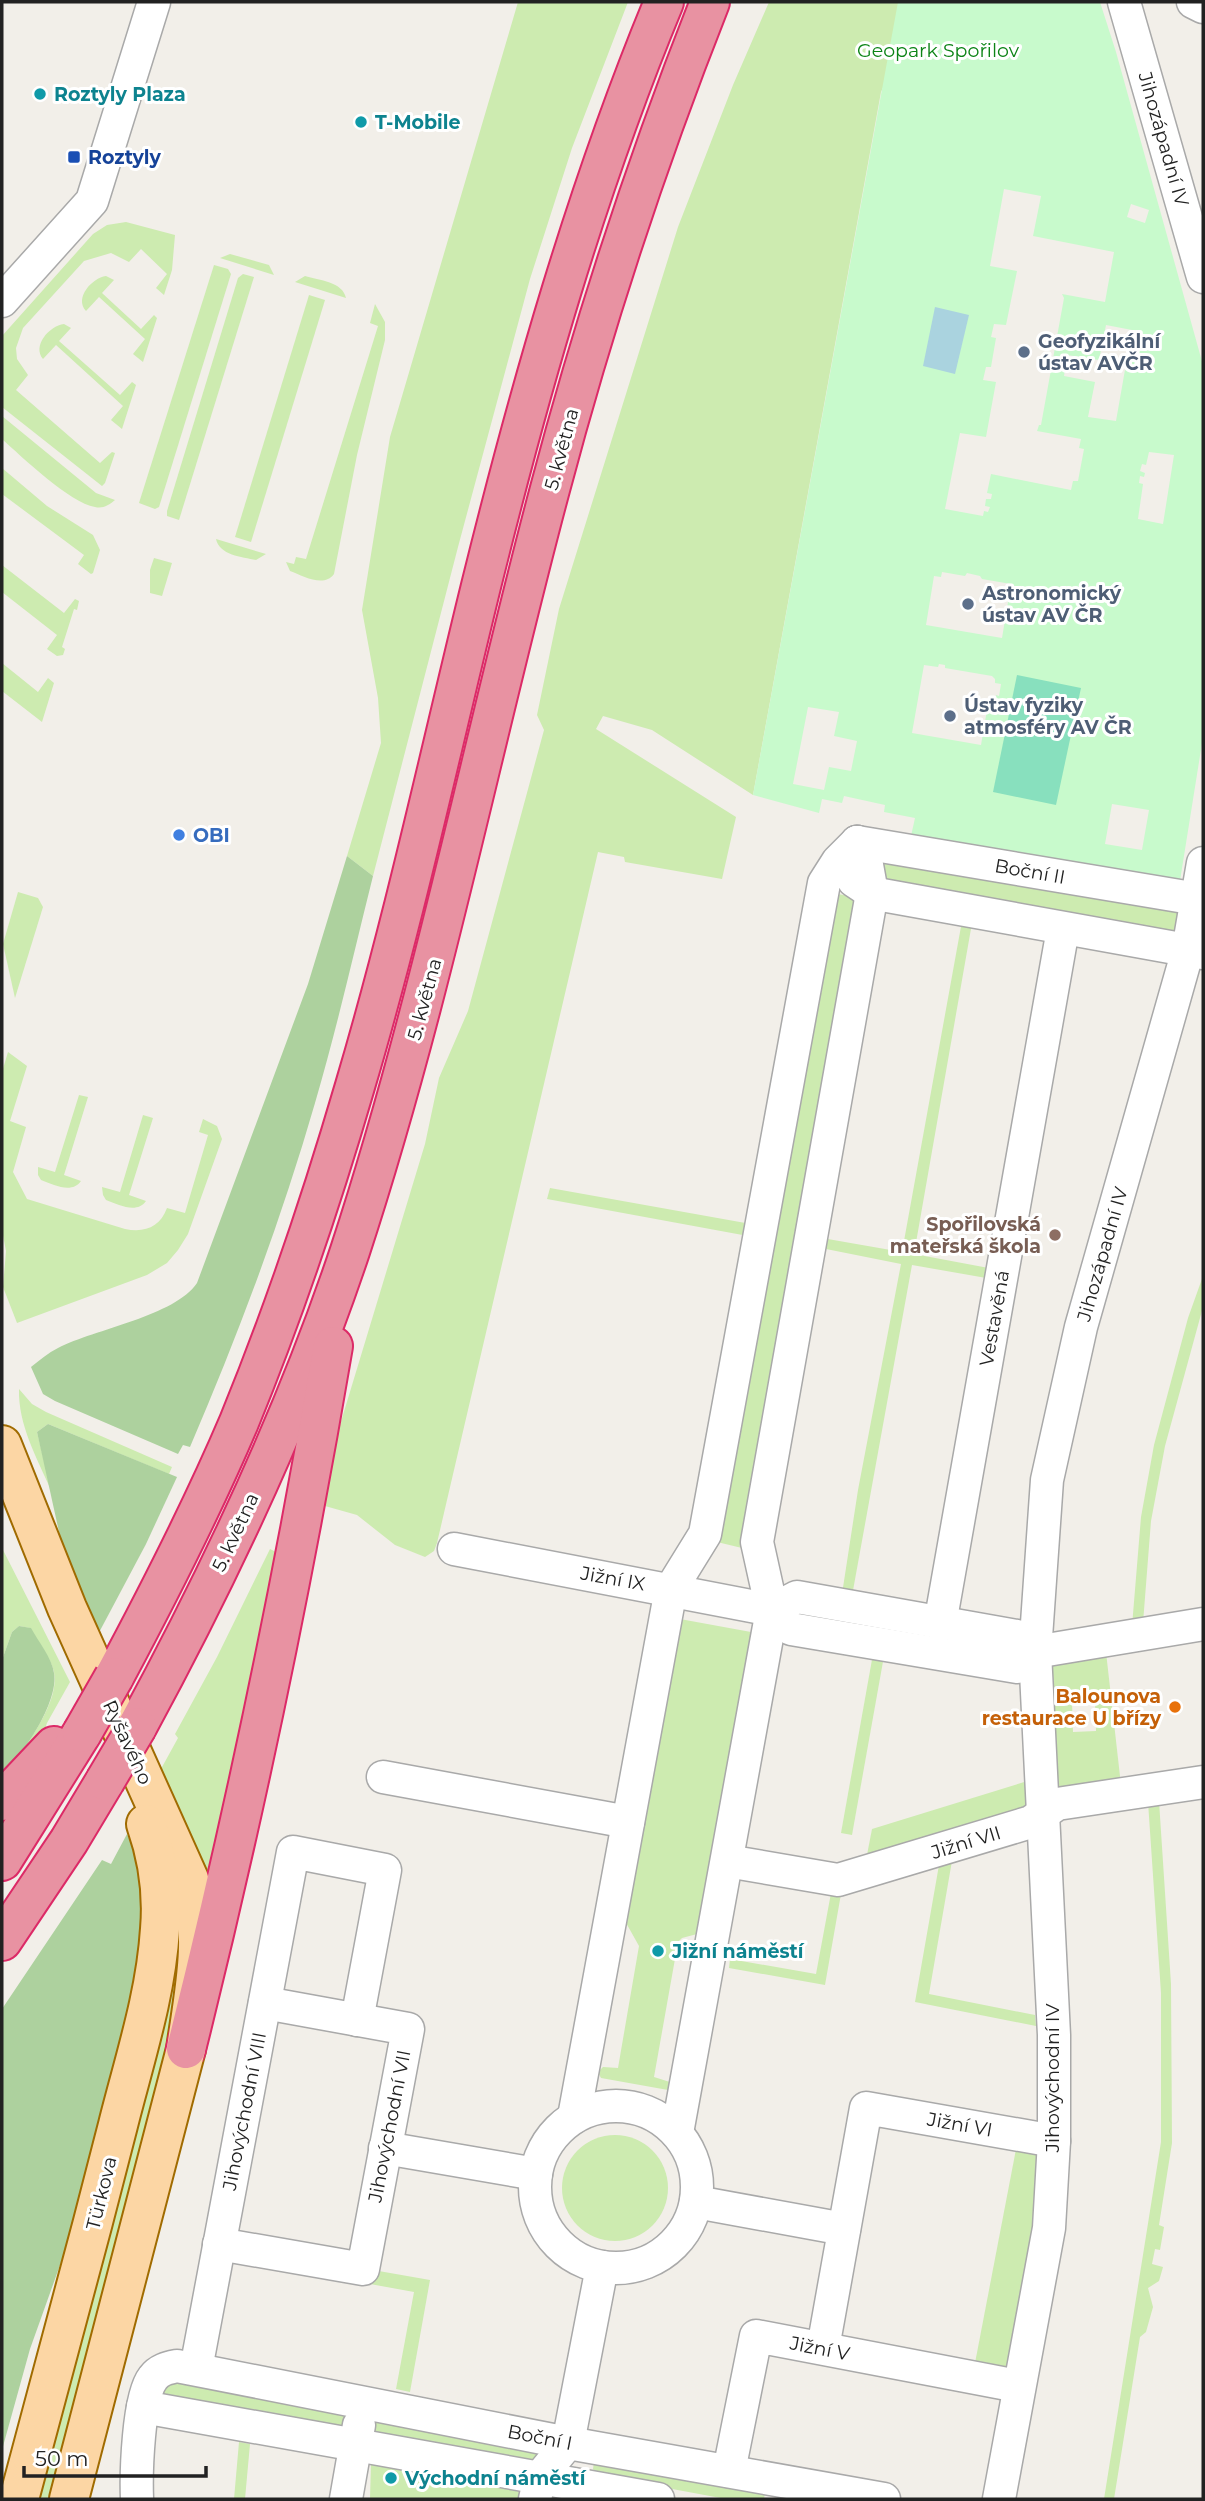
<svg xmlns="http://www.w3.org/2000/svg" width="1205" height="2501" font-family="Montserrat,sans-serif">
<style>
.grass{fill:#cdebb0;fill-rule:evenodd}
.forest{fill:#add19e}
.park{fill:#c8facc;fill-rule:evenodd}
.pitch{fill:#88e0be}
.water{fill:#aad3df}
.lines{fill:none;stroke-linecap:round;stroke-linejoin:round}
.minor-casing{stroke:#a9a9a9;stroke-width:35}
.major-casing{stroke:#a06b00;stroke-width:42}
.highway-casing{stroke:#dc2a67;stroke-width:42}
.minor{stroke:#fff;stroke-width:32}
.major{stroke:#fcd6a4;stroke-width:38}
.highway{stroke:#e892a2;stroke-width:38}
.highway-bridge-casing{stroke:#dc2a67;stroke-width:42;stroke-linecap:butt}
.highway-bridge{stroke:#e892a2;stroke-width:38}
.culture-dot{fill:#0f9aa8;stroke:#fff;stroke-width:2.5}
.transit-dot{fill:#1a4fb4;stroke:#fff;stroke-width:2.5}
.service-dot{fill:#5c6f8a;stroke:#fff;stroke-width:2.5}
.shop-dot{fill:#3f7fe0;stroke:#fff;stroke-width:2.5}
.education-dot{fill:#8d6e63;stroke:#fff;stroke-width:2.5}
.food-dot{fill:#e8710a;stroke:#fff;stroke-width:2.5}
.labels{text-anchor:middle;stroke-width:6;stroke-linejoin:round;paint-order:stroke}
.park-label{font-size:19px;fill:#0c8416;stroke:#fff}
.culture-label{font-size:19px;font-weight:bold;fill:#0d838f;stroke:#fff;text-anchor:start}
.street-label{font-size:19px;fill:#222;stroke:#fff}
.transit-label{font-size:19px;font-weight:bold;fill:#164399;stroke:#fff;text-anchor:start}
.service-label{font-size:19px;font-weight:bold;fill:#4e5e75;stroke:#fff;text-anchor:start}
.shop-label{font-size:19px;font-weight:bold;fill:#366cbe;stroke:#fff;text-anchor:start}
.education-label{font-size:19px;font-weight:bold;fill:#785e54;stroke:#fff;text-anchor:end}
.food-label{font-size:19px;font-weight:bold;fill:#c56008;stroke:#fff;text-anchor:end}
</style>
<rect width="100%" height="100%" fill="#f2efe9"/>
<!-- grass -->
<g class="grass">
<path d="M518,2h110l-56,146 -42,131 -72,268 -85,329 -26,-20 34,-113 -3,-45 -16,-88 28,-173z"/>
<path d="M769,2h153l-41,90 -128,703 -101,-65 -49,-14 -7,13 140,88 -14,62 -97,-17 -1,-5 -26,-5 -161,691 -3,8 -9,6 -30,-12 -38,-30 -32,-9 2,-29 9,-39 89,-294 14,-66 29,-67 76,-281 -7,-15 22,-106 119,-382 55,-142z"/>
<path d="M126,222l49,13 -3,35 -8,25 -8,-7 11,-14 -26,-25 -12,13 -18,-9 -27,8 -61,67 -7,20 1,11 11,16 -12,15 84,73 12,-11 3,1 -10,30 -3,3 -100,-79v-71l91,-102 14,-9z"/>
<path d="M230,254l39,11 5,10 -54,-17z"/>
<path d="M214,265l14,4 3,5 -72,233 -4,2 -16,-6z"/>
<path d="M243,274l11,3 -75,243 -12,-4v-5l71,-233z"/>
<path d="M106,276l8,4 -12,13 39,36 13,-14 3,3 -14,44 -10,-8 12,-15 -46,-42 -13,14c-12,-13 6,-33 20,-35z"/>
<path d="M305,276c14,4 38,6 41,22l-51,-16z"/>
<path d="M309,295l16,5 -74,242 -16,-5z"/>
<path d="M375,304l10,18v18l-28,115 -23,119c-10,14 -31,2 -44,-3l-4,-9 8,2 2,-7 10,2 72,-233 -8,-3z"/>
<path d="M64,324l7,4 -12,13 61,54 12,-13 4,3 -14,44 -11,-9 12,-14 -67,-61 -13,14c-11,-13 6,-33 21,-35z"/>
<path d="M2,416l94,77 19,7c-6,5 -12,9 -20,7 -25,-4 -73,-50 -93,-68z"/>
<path d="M2,468l45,38 46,29 7,15 -7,23 -2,1 -13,-10 6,-9 -82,-61z"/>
<path d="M216,539l50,15 -10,6c-14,-3 -37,-5 -40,-21z"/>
<path d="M154,558l18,5 -10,33 -12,-3v-23z"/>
<path d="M2,565l62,48 11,-14 4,2 -2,9 -3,-1 -12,38 3,2 -2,6 -6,1 -10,-7 10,-14 -55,-43z"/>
<path d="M2,663l36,29 10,-14 6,5 -12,39 -40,-31z"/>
<path d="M881,853l301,52 -1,33 -301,-52z"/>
<path d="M18,892l20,6 5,9 -28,91 -12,-54z"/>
<path d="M832,893l28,5 -110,643 -8,7 -25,-6z"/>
<path d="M962,921l10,2 -58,331 80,15 -2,10 -80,-14 -60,331 -10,-2 16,-104 43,-226 -80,-16 1,-10 80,14z"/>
<path d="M8,1052l19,14 -17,55 16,6 -13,45 14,27 98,30c20,4 35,-2 42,-21l18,5 23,-78 -9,-3 4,-13 14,7 5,13 -34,95 -10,16 -11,13 -20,12 -130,48 -14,-36 3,-36 -4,-21v-158z"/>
<path d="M79,1095l9,2 -24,78 17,6c-9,13 -27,4 -40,-1l-3,-5v-8l17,5z"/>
<path d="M143,1115l10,3 -24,77 17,6c-9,13 -27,4 -40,-1l-3,-5 -1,-8 18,5z"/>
<path d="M550,1188l201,36 -3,12 -201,-37z"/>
<path d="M1203,1276v31l-38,139 -14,75 -8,102 -11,3 9,-109 13,-72 34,-127z"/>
<path d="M19,1389l13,15 14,8 126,55 -3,7 -121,-50 -11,8 14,58c-14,-32 -33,-65 -32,-101z"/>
<path d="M2,1548l68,134 -23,41 -5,14 -31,28c17,-21 49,-65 43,-93 -2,-12 -17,-32 -24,-44l-11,-2 -7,6 -10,28z"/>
<path d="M270,1549l10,5 -70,338 -54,-114 22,-40 -3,-4 42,-77z"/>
<path d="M680,1619l71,13 -54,302 -15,4 -4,4 -24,135 19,6 -1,7h-4l-67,-12 -3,-6 5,-5 15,1 21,-122 -14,-25z"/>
<path d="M1106,1652l15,133 -66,8 -6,-132zM1095,1701l1,30 -23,1 -1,-30z"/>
<path d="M873,1654l11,2 -32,179 -11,-2z"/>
<path d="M1034,1779v27l-168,54 6,-31z"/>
<path d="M1159,1801l12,183 1,159 -13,82 5,2 -4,23 -5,-1 -3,15 11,3 -4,14 -11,7 5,19 -7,25 -6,5 -26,162h-10l57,-357v-149l-13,-191z"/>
<path d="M953,1855l-24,139 106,21 1,11 -121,-24 24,-137 -98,29 -16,91 -96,-17 1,-9 86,15 15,-81z"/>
<path d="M180,1931v80l-130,488h-16l140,-533z"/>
<circle cx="615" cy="2188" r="53"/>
<path d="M1017,2144l24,2 -10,102 -20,123 -36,-8z"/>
<path d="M373,2270l57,10 -20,112 -14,-3 18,-97 -44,-8z"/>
<path d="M162,2379l183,32 3,7 -2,8 -9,2 -177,-32z"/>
<path d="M374,2416l161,29 5,10 -8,9 -159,-30z"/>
<path d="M239,2442l11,2 -5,55h-11z"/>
<path d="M594,2462l171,31 -1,6h-38l-129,-24 -4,-6z"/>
<path d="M371,2463l155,30 -1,6h-155z"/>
</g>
<!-- forest -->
<g class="forest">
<path d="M347,856l26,20c-19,76 -36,152 -58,227 -34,118 -77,232 -125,344l-7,-2 -5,9 -123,-53 -12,-7 -12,-27c9,-7 17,-14 27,-19 37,-19 117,-32 139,-65l111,-299z"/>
<path d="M48,1424l129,53 -31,67 -51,96 -30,-81 -28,-127z"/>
<path d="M19,1626l12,2c7,13 21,30 23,45 5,29 -31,82 -52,101v-114l10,-28z"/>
<path d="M127,1834l7,16 11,46 -8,89 -57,224 -50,140 -28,101v-441l100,-149 9,4z"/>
</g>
<!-- park -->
<path class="park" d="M898,2h202l16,50 87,313v372l-24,150 -268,-51 4,-18 -31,-6 1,-7 -41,-9 -2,7 -20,-4 -3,14 -66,-18zM1004,189l37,7 -8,40 81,16 -9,50 -43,-8 2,4 -23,127h-2l-2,6 44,8 -2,9 5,1 -6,32h-5l-2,9 -80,-16 -4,19 5,1 -1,5h-5l-1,7 5,1 -2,5 -4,-1 -1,5 -38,-7 15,-76 26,4 10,-55 -13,-2 3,-13h5l5,-29 -5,-1 3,-13 12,1 11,-54 -27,-5zM1131,204l18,6 -4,13 -18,-6zM1106,325l26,5 -16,91 -28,-4 7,-35 -31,-6 3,-21 32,5zM1149,452l25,3 -11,69 -25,-5 5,-35 -4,-1 1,-7 4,1 1,-4 -5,-2 2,-7 4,1zM942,572l23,4 2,-3 13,3 2,3 29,5 -9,54 -76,-13 8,-49 7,1zM939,664l6,1v3l47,8 3,3v4l6,1 -2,12 -3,-1 -1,4 -6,-1 -8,47 -69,-12 12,-68 14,2zM808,707l31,5 -5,24 23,5 -6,30 -22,-4 -5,23 -31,-6zM1112,804l37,6 -7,40 -37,-6z"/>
<!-- pitch -->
<path class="pitch" d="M1017,675l64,13 -25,117 -63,-13z"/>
<!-- water -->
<path class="water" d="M935,307l34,8 -14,59 -32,-8z"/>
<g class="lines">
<defs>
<g id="minor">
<path d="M1124,2l79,275"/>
<path d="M1193,2l10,5"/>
<path d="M2,301l90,-100 62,-199"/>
<path d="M857,842l346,58"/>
<path d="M854,881l18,12 10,2 321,58"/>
<path d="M454,1549l318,61 19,19 226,38 18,-15 168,-28"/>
<path d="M772,1610l25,-13 220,39 18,16"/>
<path d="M940,1624l123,-695"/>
<path d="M383,1777l245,45"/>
<path d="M727,1861l111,19 193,-58 26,-18 146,-22"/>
<circle cx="616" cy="2187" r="81"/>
<path d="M574,2117l97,-528 34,-55 119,-651 14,-22 19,-19"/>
<path d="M677,2133l95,-523 -15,-68 115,-649 -5,-28 -10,-23"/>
<path d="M385,2148l151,26"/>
<path d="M696,2202l148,27"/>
<path d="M219,2244l144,25 45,-240 -143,-26"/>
<path d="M823,2348l43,-240 188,33"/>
<path d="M196,2369l97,-517 92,18 -28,150"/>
<path d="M143,2407l515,92"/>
<path d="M729,2471l27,-135 262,50"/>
<path d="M137,2499c-1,-25 1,-102 16,-121 6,-8 14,-10 24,-12l391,77 316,56"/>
<path d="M346,2499l13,-74"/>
<path d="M535,2499l5,-22 28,-34 34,-176"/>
<path d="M999,2499l50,-271 5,-87v-106l-19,-383 12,-172 34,-153 107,-377 15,-87"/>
</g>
<g id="major">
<path d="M2,1445l65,163 122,271c18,56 5,113 -3,170l-117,450"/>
<path d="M19,2499c34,-124 67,-249 99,-374 16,-64 38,-130 42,-196 3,-36 -2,-71 -14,-105"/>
</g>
<g id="highway">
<path d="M114,1677c45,-84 88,-168 125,-255 45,-110 83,-223 116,-336 49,-165 85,-333 126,-500 49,-198 105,-396 183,-584"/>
<path d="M137,1727c83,-153 158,-311 213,-476 82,-250 132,-508 200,-762 44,-166 97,-328 160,-487"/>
<path d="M2,1801l52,-55"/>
<path d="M2,1861l80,-128"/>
<path d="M2,1941l67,-100 36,-60"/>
<path d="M186,2049c58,-232 107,-467 147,-703"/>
</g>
</defs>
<!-- minor casing -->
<use href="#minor" class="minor-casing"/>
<!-- major casing -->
<use href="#major" class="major-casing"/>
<!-- highway casing -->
<use href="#highway" class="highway-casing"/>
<!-- minor -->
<use href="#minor" class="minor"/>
<!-- major -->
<use href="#major" class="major"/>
<!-- highway -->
<use href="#highway" class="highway"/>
<defs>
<g id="highway-bridge">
<path d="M82,1733l32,-56"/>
<path d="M105,1781l32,-54"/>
</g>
</defs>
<!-- highway-bridge casing -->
<use href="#highway-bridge" class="highway-bridge-casing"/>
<!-- highway-bridge -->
<use href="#highway-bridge" class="highway-bridge"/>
</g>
<!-- markers -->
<g class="culture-dot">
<circle cx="40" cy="94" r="7"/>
<circle cx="361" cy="122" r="7"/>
<circle cx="658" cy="1951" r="7"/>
<circle cx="391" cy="2478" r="7"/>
</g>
<rect class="transit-dot" x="67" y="150" width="14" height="14" rx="3.5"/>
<g class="service-dot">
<circle cx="1024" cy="352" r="7"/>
<circle cx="968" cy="604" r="7"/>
<circle cx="950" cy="716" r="7"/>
</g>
<circle class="shop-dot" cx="179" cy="835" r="7"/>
<circle class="education-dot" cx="1055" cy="1235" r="7"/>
<circle class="food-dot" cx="1175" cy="1707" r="7"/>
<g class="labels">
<!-- park labels -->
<g class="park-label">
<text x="938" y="57">Geopark Spořilov</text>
</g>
<!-- culture labels -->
<g class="culture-label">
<text x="54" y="101">Roztyly Plaza</text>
<text x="375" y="129">T-Mobile</text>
<text x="672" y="1958">Jižní náměstí</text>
<text x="405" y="2485">Východní náměstí</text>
</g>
<!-- street labels -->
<g class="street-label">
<text transform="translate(1164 139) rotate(74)" y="7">Jihozápadní IV</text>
<text transform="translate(561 449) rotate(-75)" y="7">5. května</text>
<text transform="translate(1030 871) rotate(10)" y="7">Boční II</text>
<text transform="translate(424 999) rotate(-75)" y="7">5. května</text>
<text transform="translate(1102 1254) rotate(-74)" y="7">Jihozápadní IV</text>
<text transform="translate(994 1318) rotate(-80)" y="7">Vestavěná</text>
<text transform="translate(235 1532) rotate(-65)" y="7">5. května</text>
<text transform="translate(613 1578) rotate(10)" y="7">Jižní IX</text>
<text transform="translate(128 1742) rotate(65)" y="7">Ryšavého</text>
<text transform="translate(966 1842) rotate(-17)" y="7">Jižní VII</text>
<text transform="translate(1052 2078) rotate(-90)" y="7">Jihovýchodní IV</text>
<text transform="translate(244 2111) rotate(-79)" y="7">Jihovýchodní VIII</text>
<text transform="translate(960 2124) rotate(10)" y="7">Jižní VI</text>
<text transform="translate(389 2126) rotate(-79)" y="7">Jihovýchodní VII</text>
<text transform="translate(101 2193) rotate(-76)" y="7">Türkova</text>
<text transform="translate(820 2348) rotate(11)" y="7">Jižní V</text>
<text transform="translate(540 2437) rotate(11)" y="7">Boční I</text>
</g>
<!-- transit labels -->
<g class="transit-label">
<text x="88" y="164">Roztyly</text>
</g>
<!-- service labels -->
<g class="service-label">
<text x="1038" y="348">Geofyzikální<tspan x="1038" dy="22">ústav AVČR</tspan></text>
<text x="982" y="600">Astronomický<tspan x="982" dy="22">ústav AV ČR</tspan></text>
<text x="964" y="712">Ústav fyziky<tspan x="964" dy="22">atmosféry AV ČR</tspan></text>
</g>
<!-- shop labels -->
<g class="shop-label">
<text x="193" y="842">OBI</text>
</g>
<!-- education labels -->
<g class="education-label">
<text x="1041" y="1231">Spořilovská<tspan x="1041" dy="22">mateřská škola</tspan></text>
</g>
<!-- food labels -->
<g class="food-label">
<text x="1161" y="1703">Balounova<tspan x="1161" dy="22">restaurace U břízy</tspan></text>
</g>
</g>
<!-- border -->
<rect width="1205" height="2501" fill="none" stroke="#222222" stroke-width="7"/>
<!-- scale -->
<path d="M24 2466v10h182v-10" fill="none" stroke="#222222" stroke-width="3.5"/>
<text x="35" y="2466" font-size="21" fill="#222222" stroke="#ffffff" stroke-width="5" paint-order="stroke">50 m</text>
</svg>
